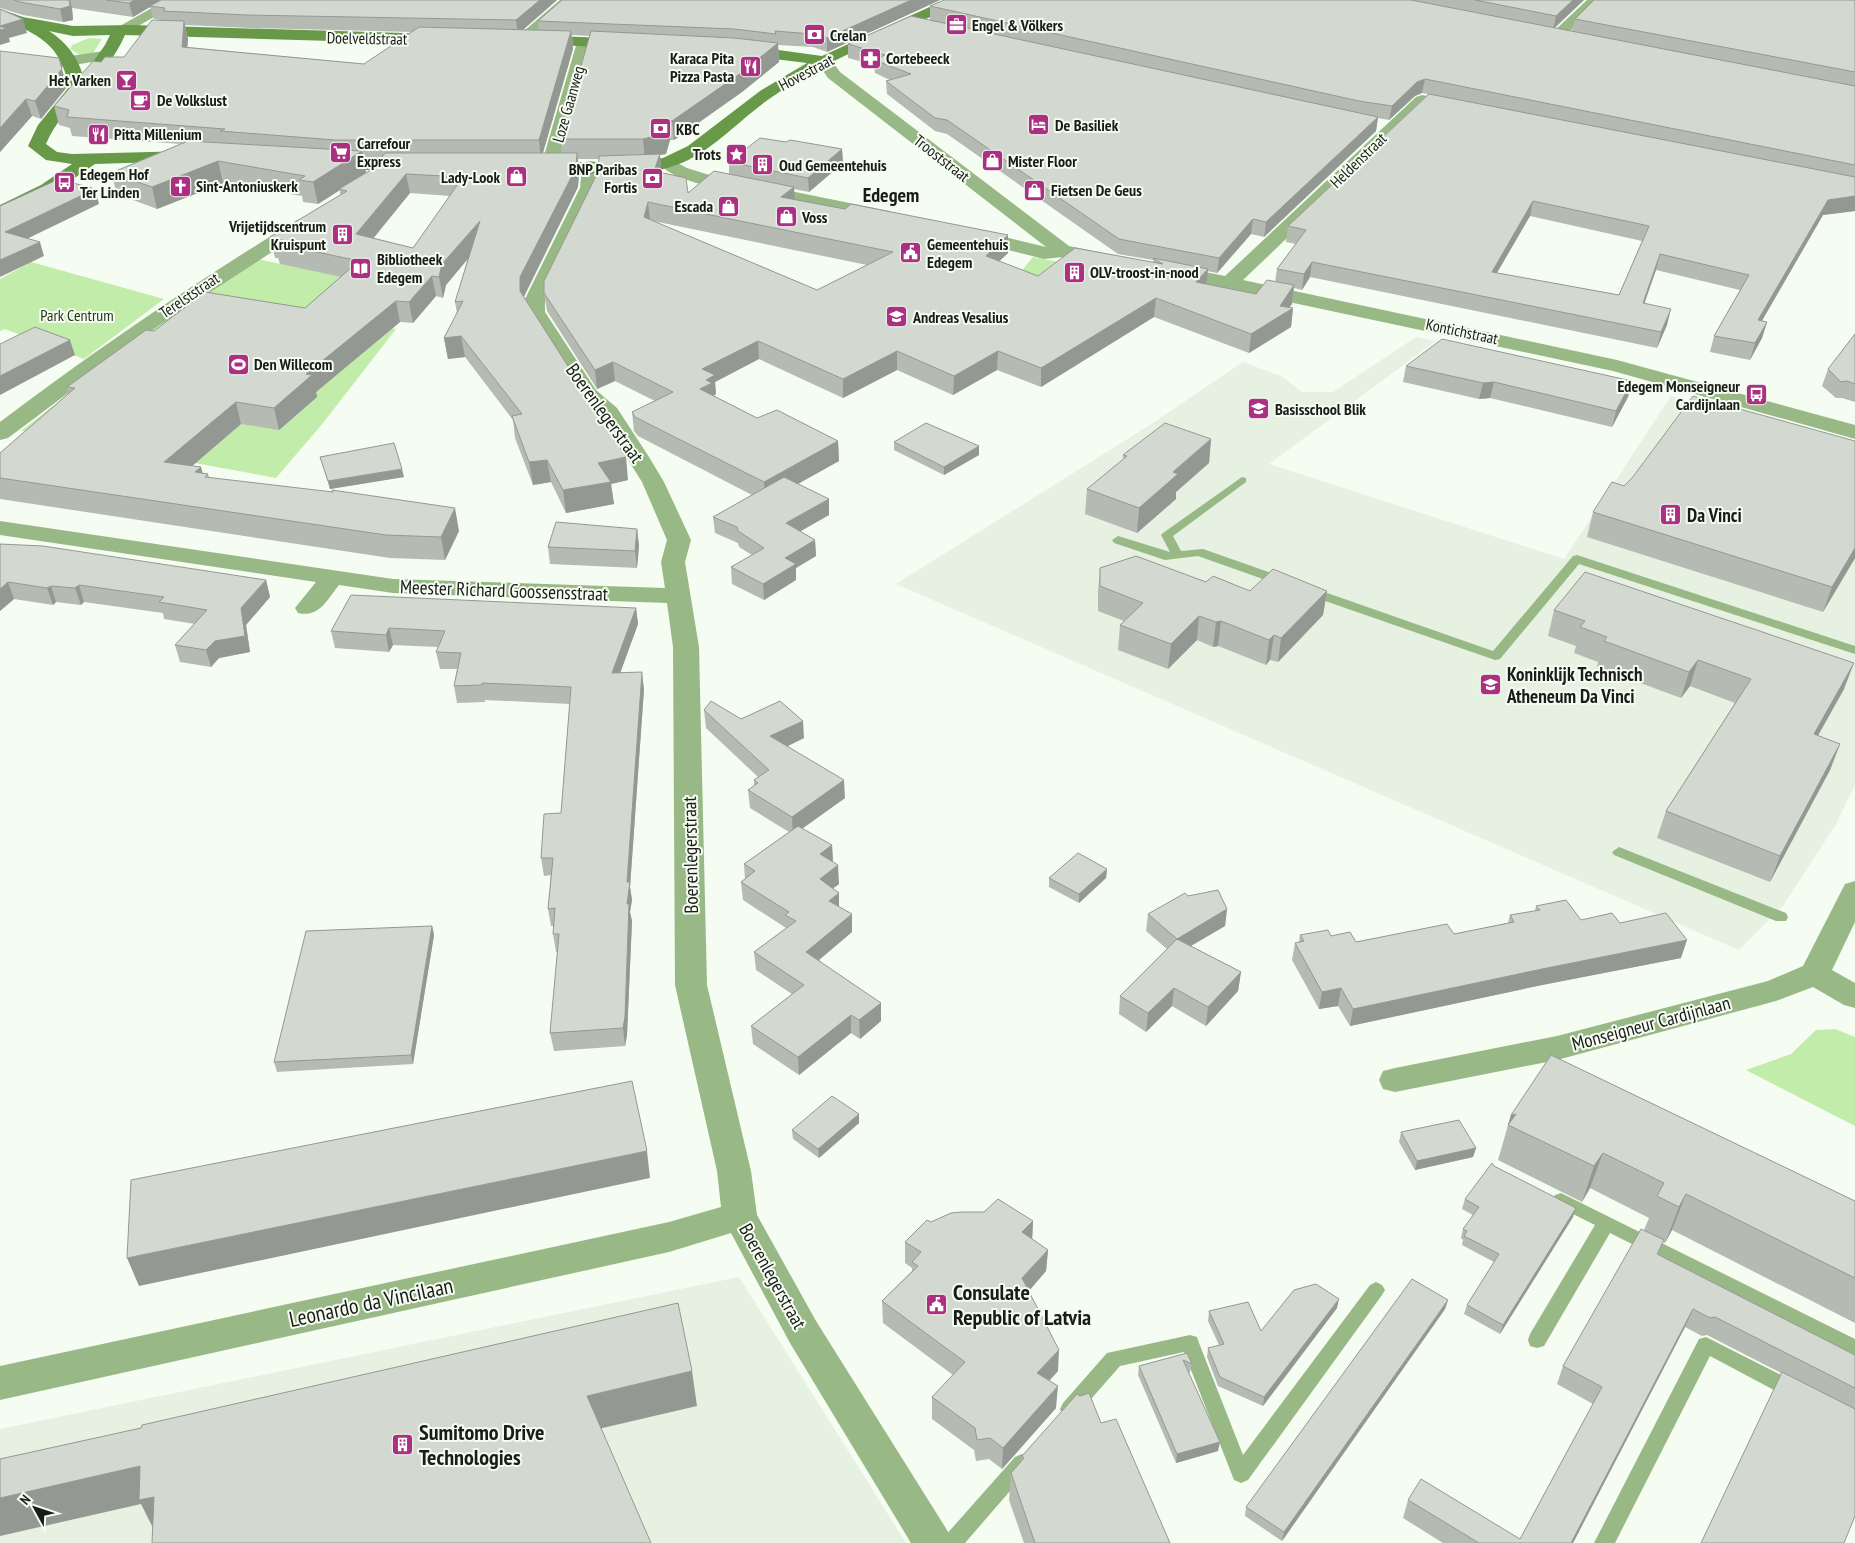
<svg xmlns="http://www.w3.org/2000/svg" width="1855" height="1543" font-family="'PT Sans Narrow',sans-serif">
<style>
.built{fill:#e6f1e1}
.green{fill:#c2ecaa}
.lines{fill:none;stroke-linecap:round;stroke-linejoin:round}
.lane{fill:#98b985;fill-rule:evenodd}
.street{fill:#98b985;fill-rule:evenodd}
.secondary{fill:#679949;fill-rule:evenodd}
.wall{fill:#b5bbb3;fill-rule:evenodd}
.shaded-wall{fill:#949892}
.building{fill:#d3d9d0;stroke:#949892;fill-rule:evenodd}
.labels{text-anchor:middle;stroke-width:4;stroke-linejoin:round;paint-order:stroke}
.far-poi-label{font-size:16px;font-weight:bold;fill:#1a1c18;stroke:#f5fcf2;text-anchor:start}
.far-street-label{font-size:16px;fill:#1a1c18;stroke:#f5fcf2}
.far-park-label{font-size:16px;fill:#1f3312;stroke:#f5fcf2}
.street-label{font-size:19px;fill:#1a1c18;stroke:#f5fcf2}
.poi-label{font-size:19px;font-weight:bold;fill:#1a1c18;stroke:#f5fcf2;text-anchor:start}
.far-district-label{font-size:20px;font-weight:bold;fill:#1a1c18;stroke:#f5fcf2}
.near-poi-label{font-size:22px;font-weight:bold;fill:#1a1c18;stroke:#f5fcf2;text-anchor:start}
.near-street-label{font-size:22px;fill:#1a1c18;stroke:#f5fcf2}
</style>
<rect width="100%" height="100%" fill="#f5fcf2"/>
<!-- built -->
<g class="built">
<path d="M1416,337l20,4 -167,123 295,95 107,-163 184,53v336l-19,39 -53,82 -44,44 -843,-366 254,-159 93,-63 38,14 21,16h31z"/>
<path d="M739,1277l167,266h-906v-114z"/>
</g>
<!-- green -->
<g class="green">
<path d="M89,38l13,1 -9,14 -13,2 -10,-6 2,-4z"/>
<path d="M1033,257l37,7 -7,12 -48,3z"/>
<path d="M257,259l100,21 -35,38 74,11 -73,94 -47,55 -255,-47 159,-124z"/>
<path d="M31,262l133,37 -80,60 -79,-30 -5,2v-52z"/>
<path d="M1835,1029l20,8v89l-109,-56 45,-16 25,-24z"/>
</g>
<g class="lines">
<!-- lane -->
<g class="lane">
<path d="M1242,477l4,1v4l-73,54 8,15 22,-2 85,30 2,3 -2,3h-8l-82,-29 -33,4 -51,-17 -2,-3 6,-4 52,16 -9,-17 2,-2z"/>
<path d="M1577,555l278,91v8l-276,-90 -79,95 -5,1 -190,-66 -2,-3 6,-4 4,1 180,63 80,-95z"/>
<path d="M1619,847l167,66 2,4 -2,4h-10l-162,-66 -2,-3z"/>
<path d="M1561,1193l294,146v17l-245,-123 -66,113 -7,2 -7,-2 -2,-6 2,-6 65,-109 -40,-20 -3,-5 3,-5z"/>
<path d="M1376,1282l6,3 3,5 -3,5 -134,185 -7,3 -7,-3 -50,-128 -64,14 -43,49 -7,2 -7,-2 -3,-6 3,-6 44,-50 83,-18 7,2 2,6 44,112 127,-170z"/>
<path d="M1706,1337l93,47 2,6 -2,6 -7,2 -7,-2 -75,-40 -95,187h-21l105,-204z"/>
<path d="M1022,1454l7,3 3,6 -3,6 -64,74h-23l3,-7 70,-79z"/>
</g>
<!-- street -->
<g class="street">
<path d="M166,0h18l-60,34 -5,2 -8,-5z"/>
<path d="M560,0h16l-49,43h-10l-3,-3 3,-3z"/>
<path d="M1587,0h15l-39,38h-10l-3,-3 3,-3z"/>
<path d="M585,37l8,5 -34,124 -3,4h-12l-3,-4 36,-124z"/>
<path d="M104,51l8,5 -2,3 -60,10 -50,-4v-10l50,4z"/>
<path d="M824,56l6,2 10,14 229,174 44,9 2,4 -2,4 -7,2 -43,-8 -19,2 -79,-20 -2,-4 2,-4 7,-2 74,18 -218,-169 -12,-17z"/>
<path d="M1422,95l43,9 2,3 -8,5 -33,-6 -183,174 374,80 238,65v14l-242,-68 -442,-94 -7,-2 -3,-4 3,-4 7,-2 54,11 191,-179z"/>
<path d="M668,158l19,10 19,6 178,36 6,1 3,4 -3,4 -6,1 -188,-37c-13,-5 -28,-8 -37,-20l3,-4z"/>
<path d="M591,161l6,1 3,4 -2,22 -53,111v13l51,78 21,18 32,49 15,25 27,58 -6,22 14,85 8,338 44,186 6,44 59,106 131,209 6,13h-42l-121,-200 -59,-110 -62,19 -669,148v-34l669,-144 52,-15 -4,-36 -42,-186 -2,-338 -6,-44 -274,-10 -54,-8c-12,15 -20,33 -41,28l-3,-5 21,-26 -316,-47v-14l393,58 272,9 -4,-26 6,-22 -25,-58 -41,-65 -24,-23 -52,-82v-13l55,-111 2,-22 3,-4z"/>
<path d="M303,218l6,2 3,4 -3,4 -154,100 -147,110 -8,2v-18c95,-72 194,-139 297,-202z"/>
<path d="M1855,881v41l-23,48 23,13v25l-11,-3 -31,-18 -37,14 -219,59 -162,32 -12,-3 -4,-9 4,-9 12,-3 162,-32 211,-55 35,-15 42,-82z"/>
</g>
<!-- secondary -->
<g class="secondary">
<path d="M945,0h19l-2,3c-64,29 -132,55 -190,94 -33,22 -59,55 -96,68 -42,16 -92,6 -136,6l-6,-1 -3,-4 3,-4 6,-1 84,2 39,-5 25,-12 72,-55 47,-28 -64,-8 -5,-2 -3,-3 3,-3 5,-2 79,11z"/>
<path d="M0,9l23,8 50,9 59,-1 305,9 8,5 -8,5 -312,-9c-18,43 -61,67 -79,109l11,8 15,2 118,-3 6,1 3,4 -3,4 -6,1 -95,3 -42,29 -53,24v-12l41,-20 31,-21 -26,-4 -18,-14 10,-21 31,-38c-9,-44 -30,-52 -69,-69zM49,31l24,5 37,-1 -5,10 -22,31c-5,-19 -17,-34 -34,-45z"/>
<path d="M535,35l90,4 8,5 -8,5 -95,-6 -3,-3 3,-3z"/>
<path d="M328,160l84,1 6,1 3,4 -3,4 -6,1 -90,-2 -3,-4 3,-4z"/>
</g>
</g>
<!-- wall -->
<g class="wall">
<path d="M0,0h557l-34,30h16l-1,-9 402,-21 -113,52 -14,-5 -35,-2 1,17 -37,30 -68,48h-4l-4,14 -6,1 1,16v2l27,20 41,-19v-12l57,-20 56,7 1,14 -34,29 -15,-3v11l214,53 -9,8 39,15 115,-13v-3l-35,-6 -171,-120 -12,-3 -48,-37 -1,-13 4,-1 -15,-7 -1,-8 -26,-7v-14l82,-24v-14l14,-6h640l-29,28 17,3 3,-12 280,-19v211l-32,4 -61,106 5,1 -5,16 -12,22 -40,-8 4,-16 26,-46 -84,-20 -12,33 23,22 -10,23 -347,-71 -8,13 -8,-2 -2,16 -3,4h4l-2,19 -42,26 -95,-36 -113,70 -44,-17 -44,25 -56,-25 -54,28 -84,-39 -44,23 1,12 -2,2 43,22 81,23 1,20 -41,23 31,31 -29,16 15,9 1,16 -20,12v12l-32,20 -32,-16 -1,-17 21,-12 -13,-8 -1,-4 -23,-10 -2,-16 39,-22 -114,-59 -4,-5 -2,-19 23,-11 -40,-20 -18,8 -50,-78 -3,-18 54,-121 1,-13h-21l1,14 -1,14 -54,110 104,183 -17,4 3,20 -48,9 -15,-31 -18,3 -18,-47 -2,-18 -48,-63 -17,2 -4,-21 13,-25 -2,-11 13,-44 -22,27 -3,13 -7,-2 -23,27 -13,-1 -84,70 1,5 -38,33 -38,-6 -49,42 9,1 1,6 6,1 1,3 250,54 -14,29 -55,-2 -390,-59v-46l69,-60 -2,-6 87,-56 151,-23 36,-31 -61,-13 -2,-6h-3l-5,-21 70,-42v-5l-22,14 -15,-2 -1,-6 -79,-13 -66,26 -40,-15 -6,-21 70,-29 -109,-8 -2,-8 -11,-3 -5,-19 47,-44 23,-5 36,-37 -6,-1 -4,-12 -17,10 -61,-9 1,12 -10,2 -40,-7 -23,-7zM185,25l64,3 163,4 -48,32 -177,-17 1,-8zM572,35l18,1 -30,103 2,14h-19l30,-104zM1422,93l6,1 -140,132 -2,16 10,2 -19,25 -2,13 -19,12 -50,-10 1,-13 10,2 34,-39 13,3 112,-106 2,-13 11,2 26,-24zM364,159h17l-7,9 -8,5zM410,193l40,3 -37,52 -39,-10zM1530,216l112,25 -23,54 -122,-22zM653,221l39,8 175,36 -50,25z"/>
<path d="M0,51l67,36 -26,32 -9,-3 -32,36z"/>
<path d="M1855,334v68l-13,-4h-6l-14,-12 6,-17z"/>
<path d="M1406,366l226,15 -4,16 -16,30 -122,-29 -11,1 -76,-17z"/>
<path d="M1211,439l-2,24 -33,29v7l-39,34 -52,-19 2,-25 36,-29v-5z"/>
<path d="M1855,441v117l-32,54 -236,-75 6,-25 31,-26z"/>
<path d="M894,442l85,4v9l-35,20 -50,-25z"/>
<path d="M320,457l84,20 -74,12z"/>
<path d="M637,529l2,17 -2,22 -87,-4 -2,-17z"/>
<path d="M0,544l266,36 4,17 -24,28 4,27 -31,6 -8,9 -31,-5 -5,-17 20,-21 -31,-5 -1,-6 -79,-11 -3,3 -25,-3 -3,3 -39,-6 -14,12z"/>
<path d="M1100,568l106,14 44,9h77l-4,24 -45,47 -8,-2 -4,5 -48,-19 -5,1 -16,-7 -29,29 -50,-19 2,-25 4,-4 -26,-10v-19z"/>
<path d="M636,608l2,16 -18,49 24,16 -14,198 2,13 -2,12 2,9 -5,114 -2,11 -71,5 -4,-18 8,-81h-2l-3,-18 1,-8h-3l-3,-17 3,-34 -7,1 -3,-18 20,-45 9,-109 -85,-4v2l-28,1 -3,-17 3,-17h-17l-4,-17 2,-5 -45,-2 -4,7 -54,-4 -4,-17z"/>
<path d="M1554,610l290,79 -26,47 22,8 -10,26 -60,112 -113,-44 9,-27 69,-108 -45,-17 -9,12 -84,-31 1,-5 -24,-9 2,-7 -28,-10z"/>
<path d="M704,710l37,9 63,19 -16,8 57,52 -43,31 30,16 1,17 6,22 -6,4 6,5v14l13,25 -33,28 62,61 -21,18 -9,-6 -52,42 -46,-31 -2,-18 41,-32 -36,-24 -2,-18 32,-24 -43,-28 -2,-18 4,-3 -1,-15 45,-32 -39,-24 -2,-18 6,-4v-6l4,-3 -52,-49z"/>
<path d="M1107,869l-1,9 -27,25 -30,-16v-9z"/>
<path d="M1188,896l39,13 -2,17 -34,20 50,26 -3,19 -32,35 -34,-20 -26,26 -27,-18 1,-18 47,-47 -21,-18 2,-17z"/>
<path d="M1536,906l45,14 39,3 61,35 -139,27 -192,41 -12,-20 -19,3 -27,-49 3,-17 4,-1 1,-7 31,1 25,6 98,-8 54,-11 2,-8 25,-4z"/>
<path d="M432,926l2,9 -21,129 -136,8 -3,-10z"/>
<path d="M859,1114v9l-40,35 -26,-19 -1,-9z"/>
<path d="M1511,1115l344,86v122l-183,-93 -7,13 -2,-1 -5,12 197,101v161l-74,-143 -74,-38 -5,1 -17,-9 -112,216h-130l-40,-25 5,-18 112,39 73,-135 -36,-20 6,-18 81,-136 5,-12 -59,-30 -8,14 -84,-42z"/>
<path d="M1401,1132l75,16 -3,9 -58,13 -16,-28z"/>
<path d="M1494,1166l79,51 -73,117 -36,-20 3,-9 27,-43 -32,-17 1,-5 -2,-2 2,-9 10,-14 -11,-6 3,-10z"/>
<path d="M1033,1221l-1,18 16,11 -2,21 -17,20 29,80 -9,10 7,27 -54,61 -13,-10 -13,2 -2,-11 -42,-31v-22l21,-22 -70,-52 -1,-22 30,-30v-3l-7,-5v-21l26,-20z"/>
<path d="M1448,1300l-3,9 -163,232 -37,-25 1,-9z"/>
<path d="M1337,1308l-74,98 -45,-20 -11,-29 1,-9 11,-3 -11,-24 1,-10 52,20z"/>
<path d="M1187,1353l5,11 -2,9 -2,-1 30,79 -42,12 -38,-88 1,-9z"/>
<path d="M1101,1423l69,120h-146l-15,-43 2,-27 10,-12 1,-5z"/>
</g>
<!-- shaded-wall -->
<g class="shaded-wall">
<path d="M69,0h1l2,8 1,12 -10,2 -3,-13z"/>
<path d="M135,0h27l-29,17 -4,-14z"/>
<path d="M540,0h17l-39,34 -2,-14z"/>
<path d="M911,0h29l-113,52v-14z"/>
<path d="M1573,0h11l-31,29 3,-13z"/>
<path d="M23,19l4,14 -18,5 1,4 -10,3v-19z"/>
<path d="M184,21l4,18 -2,26 -4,-18z"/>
<path d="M571,31l2,18 -32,110 -2,-19z"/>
<path d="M778,43l1,19 -37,30 -68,48 -2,-19z"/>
<path d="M59,58l8,29 -26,32 -6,-18z"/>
<path d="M1425,79l-3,14 -7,3 -26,24 3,-14 25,-24z"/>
<path d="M26,99l6,17 -32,36v-24z"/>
<path d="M1378,117l-2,14 -112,106 2,-15z"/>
<path d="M668,120l2,20 -4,14 -6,1 1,16 -5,18 -11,-30 -2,-20z"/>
<path d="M842,149l1,14 -34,29 -1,-14z"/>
<path d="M362,151l4,22 -27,16 1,1 -22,14 -5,-22z"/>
<path d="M577,153l2,20 -1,14 -55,111 -3,-7v-14z"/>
<path d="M218,161l5,22 -66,26 -5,-22z"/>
<path d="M406,174l4,19 -50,61 -4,-20z"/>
<path d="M794,187l1,17 -14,-7z"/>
<path d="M95,189l4,15 -89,43 -5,-15z"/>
<path d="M1855,196v15l-32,4 -70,121 5,-16 70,-120z"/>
<path d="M1533,201l-3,15 -42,72 4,-16z"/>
<path d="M648,202l2,18 -6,-3z"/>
<path d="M1253,219l-2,15 -34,39 2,-15z"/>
<path d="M480,221l3,20 -37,44 -3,13 -4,-21 3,-13z"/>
<path d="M1008,235v18l-22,21v-18z"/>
<path d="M40,242l4,14 -44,21v-17z"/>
<path d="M1660,254l-4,16 -17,49 4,-16z"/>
<path d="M1312,262l-2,15 -8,13 2,-16z"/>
<path d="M1208,269l-2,18 -10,-5z"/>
<path d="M432,276l4,20 -23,27 -4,-21z"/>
<path d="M1294,285l-2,19 -7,9 8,-5 -2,19 -42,26 2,-19 29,-28z"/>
<path d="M1156,298l-2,19 -113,70v-19z"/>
<path d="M396,301l4,21 -84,70 1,5 -38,33 -5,-22 32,-34z"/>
<path d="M1671,309l-4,16 -10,23 4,-16z"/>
<path d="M1767,322l-5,16 -12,22 5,-17z"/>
<path d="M461,336l4,21 -17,2 -4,-21z"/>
<path d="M70,340l5,15 -75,40v-19z"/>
<path d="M758,341l1,18 -44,23 1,12 -3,2 -13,-7 2,-20z"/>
<path d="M897,351v19l-54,28v-19z"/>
<path d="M998,351l-1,19 -44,25 1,-19z"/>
<path d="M613,362l2,19 -18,8 -2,-19z"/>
<path d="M1632,381l-4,16 -16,30 4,-16z"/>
<path d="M1494,382l-4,16 -11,1 4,-16z"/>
<path d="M236,402l5,22 -71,61 -6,-23z"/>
<path d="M1211,439l-2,24 -33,29v7l-39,34 2,-25 34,-36z"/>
<path d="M838,441l1,20 -74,41 -1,-20z"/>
<path d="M979,446v9l-35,20v-8z"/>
<path d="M626,457l2,23 -17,4 3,20 -48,9 -3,-23 35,-27z"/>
<path d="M547,460l4,22 -18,3 -4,-23z"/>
<path d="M201,467l6,22 -12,-17z"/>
<path d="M402,469l2,8 -74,12 -2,-8z"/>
<path d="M829,499v16l-42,24 -1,-16z"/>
<path d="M455,508l4,23 -14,29 -4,-23z"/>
<path d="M637,529l2,17 -2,22 -2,-17z"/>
<path d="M815,540l1,16 -20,12v12l-32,20 -1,-16 22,-26z"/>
<path d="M1855,548v10l-32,54 9,-25z"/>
<path d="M266,580l4,17 -24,28 4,27 -31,6 -8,9 -5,-17 35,-42z"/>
<path d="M8,582l6,17 -14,12v-22z"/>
<path d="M79,585l5,17 -3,3 -6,-17z"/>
<path d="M51,586l5,16 -3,3 -6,-17z"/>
<path d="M1327,591l-4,24 -45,47 3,-24z"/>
<path d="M636,608l2,16 -24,66 -2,-17z"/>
<path d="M1199,616l-2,24 -29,29 3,-25z"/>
<path d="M1221,621l-3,25 -5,1 3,-25z"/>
<path d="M389,628l4,17 -4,7 -3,-17z"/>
<path d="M1274,635l-4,25 -4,5 3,-25z"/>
<path d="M1698,660l-8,26 -9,12 8,-26z"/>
<path d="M1854,663l-10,26 -40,71 10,-26z"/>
<path d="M642,672l2,17 -14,198 2,13 -2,12 2,9 -5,114 -2,11 -2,-18 4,-146z"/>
<path d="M803,721l1,17 -33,16 -1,-18z"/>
<path d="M1840,744l-10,26 -60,112 10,-26z"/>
<path d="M844,780l1,18 -52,37 -1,-18z"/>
<path d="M832,845l1,18 -13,-9z"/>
<path d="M838,865l1,19 -19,14v-19z"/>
<path d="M1107,869l-1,9 -27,25v-9z"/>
<path d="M839,893v18l-10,-10z"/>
<path d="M1227,909l-2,17 -50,29 2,-16z"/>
<path d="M852,914v18l-45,38 -1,-18z"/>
<path d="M432,926l2,9 -21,129 -2,-9z"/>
<path d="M1687,940l-6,18 -139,27 -192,41 3,-17 194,-41z"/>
<path d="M1241,972l-3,19 -32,35 2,-19z"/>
<path d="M1174,988l-2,18 -26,26 2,-19z"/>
<path d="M1341,988l-3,18 -19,3 3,-17z"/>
<path d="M881,1003v18l-21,18 -1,-19z"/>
<path d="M851,1015v18l-52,42 -1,-18z"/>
<path d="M859,1114v9l-40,35 -1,-9z"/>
<path d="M1516,1114l-8,11 -8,26 11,-36z"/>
<path d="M1476,1148l-3,9 -58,13 2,-9z"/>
<path d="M647,1151l3,27 -511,108 -12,-28z"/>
<path d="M1603,1153l-13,35 -8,14 12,-36z"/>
<path d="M1686,1194l-14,36 -7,13 14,-36z"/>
<path d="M1576,1208l-3,9 -73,117 3,-9z"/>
<path d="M1033,1221l-1,22 -10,-11z"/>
<path d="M1048,1250l-2,21 -25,29 1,-22z"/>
<path d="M1339,1299l-2,9 -74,98 1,-9z"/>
<path d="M1448,1300l-3,9 -163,232 2,-9z"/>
<path d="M1693,1309l-8,18 -112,216h-2z"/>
<path d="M1059,1350l-1,21 -22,24 1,-22z"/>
<path d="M692,1371l5,35 -103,24 -7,-34z"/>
<path d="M1058,1386l-2,22 -54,61 1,-21z"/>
<path d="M1220,1442l-2,9 -42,12 1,-9z"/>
<path d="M140,1466l16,34v34l-15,-30 -141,32v-38z"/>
</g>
<!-- building -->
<g class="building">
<path d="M14,0h55l1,6 -10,3 -40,-7z"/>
<path d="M106,0h29l-6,3z"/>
<path d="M161,0h379l-24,20 -270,-5 -83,-4 2,-3 -15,-2z"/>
<path d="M562,0h349l-84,38 -15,-4 -37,-3 1,3 -42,-5 -196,-8z"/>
<path d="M944,0h467l444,86v79l-430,-86 -8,3 -25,24 -33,-5 -429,-95z"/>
<path d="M1475,0h98l-17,16z"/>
<path d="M1594,0h261v72l-280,-53z"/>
<path d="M0,9l23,10 -23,7z"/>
<path d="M911,16l467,101 -112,105 -13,-3 -34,39 -100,-19 -172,-119 -12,-2 -49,-37 25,-7 -37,-14 11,-5 -37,-11z"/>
<path d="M152,20l32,1 -2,26 182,17 55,-37 152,4 -32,109h-204l-115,-9 5,-2 -158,-12 2,-7 -15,-4 39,-45 8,1 4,-5h19z"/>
<path d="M0,26l6,3 -6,1z"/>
<path d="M591,31l143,7 44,5 -37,30 -69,48 -4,-1 -4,14 -21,5h-83z"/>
<path d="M0,51l59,7 3,11 -27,32 -9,-2 -26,29z"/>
<path d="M1429,94l426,83v19l-27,4 -70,120 9,2 -12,21 -41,-7 35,-61 -89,-21 -17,49 28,6 -10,23 -349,-70 -8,12 -27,-5 29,-39 -18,-4zM1533,201l116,25 -30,69 -127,-23z"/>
<path d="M760,138l26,4 4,-2 52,9 -34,29 -79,-16z"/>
<path d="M188,141l174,10 -49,31 -14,-2 6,-4 -87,-15 -66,26 -41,-14z"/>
<path d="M385,153h192l-1,15 -56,109v14l106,166 -28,6 13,19 -48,8 -16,-30 -18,2 -17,-46 10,-2 -61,-78 -17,2 19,-37 -8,1 25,-81 -38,43 -3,13 -7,-1 -23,26 -13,-1 -90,73 6,1 -38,33 -38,-6 -72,60 37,5 -6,5 13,2 -3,3 128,15 -1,-2 123,18 -14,29 -55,-2 -386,-57v-25l75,-65 -8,-1 79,-57 8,1 51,-39 100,16 54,-47 -84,-18 7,-3 -12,-3 77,-46 -8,-2 35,-21zM406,174l57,3 -50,71 -57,-14z"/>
<path d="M660,154l-6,17 32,7 2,15 26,-22 80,16 -13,10 64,12 6,-5 157,31 -22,21 52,20 37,-28 88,16 -10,-6 55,11 -12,13 60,12 11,-14 27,5 -14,21 13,2 -42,26 -95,-36 -115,70 -43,-17 -44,25 -57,-25 -54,28 -85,-38 -56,28 13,6 -9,5 6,3 -12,6 57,29 20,-8 61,31 -74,41 -129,-65 -3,-5 41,-20 -60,-30 -18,8 -51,-77v-12l54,-109 1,-16zM648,202l43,9 202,41 -76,38 -173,-73z"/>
<path d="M59,179l36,10 -90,43 35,10 -40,18v-54z"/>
<path d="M35,327l35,13 -70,36v-32z"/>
<path d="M1855,334v50l-8,-3 -6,1 -13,-13z"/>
<path d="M1442,339l190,42 -16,30 -122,-29 -11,1 -77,-17z"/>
<path d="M1693,396l162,45v107l-23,39 -239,-75 19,-30 12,4 8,-8z"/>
<path d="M926,423l53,23 -35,21 -50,-25z"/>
<path d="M1165,423l46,16 -38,33 5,2 -39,34 -52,-19 40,-33 -4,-1z"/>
<path d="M394,443l8,26 -74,12 -8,-24z"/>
<path d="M784,477l45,22 -43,24 29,17 -30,18 11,6 -33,20 -32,-17 33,-19 -26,-17 -1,-4 -24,-10z"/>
<path d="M556,522l81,7 -2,22 -87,-4z"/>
<path d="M0,544l43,2 223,34 -25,28 4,28 -30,5 -9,9 -31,-5 32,-35 -48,-8 5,-5 -85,-12 -4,3 -24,-2 -4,2 -39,-6 -8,7z"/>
<path d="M1136,556l70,26 7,-6 37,15 23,-22 54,22 -46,47 -7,-3 -5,5 -48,-19 -5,1 -17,-6 -28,28 -51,-19 23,-22 -43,-17v-18z"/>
<path d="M1585,572l269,91 -40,71 26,10 -60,112 -114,-45 85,-132 -53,-19 -9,12 -85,-31 3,-4 -27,-10 5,-6 -31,-11z"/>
<path d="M351,595l285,13 -24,65 30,-1 -15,210h3l-3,22h2l-4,113 -2,11 -73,5 9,-99h-6l2,-26 -7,1 5,-51h-12l3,-44 17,-1 10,-126 -89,-4v2l-28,1 7,-33 -25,-1 9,-21 -56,-3 -3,7 -55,-4z"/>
<path d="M711,701l30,18 39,-18 23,20 -33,15 74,44 -52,37 -44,-27 10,-7 -4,-3 15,-10 -65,-60z"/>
<path d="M798,826l34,19 -12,9 18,11 -18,14 19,14 -10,8 23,13 -46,38 75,51 -22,17 -8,-5 -53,42 -47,-31 53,-41 -50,-33 42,-31 -11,-6 4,-3 -48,-30 14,-11 -11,-7z"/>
<path d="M1078,853l29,16 -28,25 -30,-16z"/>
<path d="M1218,890l9,19 -50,30 -29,-25 37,-21 3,3z"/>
<path d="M1566,900l15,20 31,-7 8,10 46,-10 21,27 -140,28 -194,41 -12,-21 -19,4 -27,-49 9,-2 -4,-6 28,-5 3,6 19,-4 6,10 91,-18 7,10 60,-12 -4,-7 30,-5 -4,-4z"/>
<path d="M432,926l-21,129 -137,7 32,-131z"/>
<path d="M1177,939l64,33 -33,35 -34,-19 -26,25 -28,-17z"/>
<path d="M1551,1055l304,146v77l-169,-84 -7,13 -22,-11 7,-13 -61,-30 -9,13 -86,-41 8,-11 -5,1z"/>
<path d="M632,1081l15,70 -520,107 4,-78z"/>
<path d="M832,1096l27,18 -41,35 -26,-19z"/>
<path d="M1459,1120l17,28 -59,13 -16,-29z"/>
<path d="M1492,1163l2,3 82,42 -73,117 -36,-20 32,-51 -35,-18 3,-5 -4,-2 16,-22 -14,-8z"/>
<path d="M998,1199l35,22 -11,11 26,18 -26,28 37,72 -22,23 21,13 -55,62 -13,-10 -13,2 -2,-12 -43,-31 33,-35 -83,-61 36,-35 -6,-4 9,-10 -16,-10 22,-22 4,2 20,-9 10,-1h23z"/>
<path d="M1641,1229l23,11 -7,14 198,101v33l-140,-71 -5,1 -17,-9 -122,234h-92l-71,-43 13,-21 99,60 82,-152 -39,-21z"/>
<path d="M1412,1279l36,21 -164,232 -38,-25z"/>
<path d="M1316,1284l23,15 -75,98 -44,-20 -12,-29 16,-4 -15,-33 39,-9 13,29 33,-41z"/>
<path d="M678,1303l14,68 -105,25 64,147h-499l2,-46 -15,3 1,-34 -140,32v-39l141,-31 1,-3z"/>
<path d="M1187,1353l5,11 -9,-4 37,82 -43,12 -38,-88z"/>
<path d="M1782,1372l73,37v107l-11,27h-143z"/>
<path d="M1089,1393l12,30 15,-4 54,124h-135l-24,-70 13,-15 -2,-2 55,-62 3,2z"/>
</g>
<!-- icons -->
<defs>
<symbol id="office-square" viewBox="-11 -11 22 22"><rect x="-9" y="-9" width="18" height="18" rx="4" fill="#ac3082" stroke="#f5fcf2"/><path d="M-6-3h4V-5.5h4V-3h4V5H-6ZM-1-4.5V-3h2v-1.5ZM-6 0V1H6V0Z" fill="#fff"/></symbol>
<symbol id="bank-square" viewBox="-11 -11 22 22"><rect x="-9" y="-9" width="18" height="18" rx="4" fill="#ac3082" stroke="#f5fcf2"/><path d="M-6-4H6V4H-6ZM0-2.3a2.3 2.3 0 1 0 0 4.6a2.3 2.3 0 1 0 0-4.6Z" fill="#fff"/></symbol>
<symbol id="pharmacy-square" viewBox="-11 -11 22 22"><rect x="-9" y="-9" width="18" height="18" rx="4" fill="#ac3082" stroke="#f5fcf2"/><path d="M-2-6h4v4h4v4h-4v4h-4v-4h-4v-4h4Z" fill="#fff"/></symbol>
<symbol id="restaurant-square" viewBox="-11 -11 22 22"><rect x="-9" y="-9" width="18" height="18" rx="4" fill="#ac3082" stroke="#f5fcf2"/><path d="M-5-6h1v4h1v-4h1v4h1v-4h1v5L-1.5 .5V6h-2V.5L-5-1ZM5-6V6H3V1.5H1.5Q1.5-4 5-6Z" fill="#fff"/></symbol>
<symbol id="bar-square" viewBox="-11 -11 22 22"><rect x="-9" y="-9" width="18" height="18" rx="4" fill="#ac3082" stroke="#f5fcf2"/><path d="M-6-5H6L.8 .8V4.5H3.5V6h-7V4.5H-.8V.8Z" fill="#fff"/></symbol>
<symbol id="cafe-square" viewBox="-11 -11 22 22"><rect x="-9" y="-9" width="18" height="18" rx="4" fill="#ac3082" stroke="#f5fcf2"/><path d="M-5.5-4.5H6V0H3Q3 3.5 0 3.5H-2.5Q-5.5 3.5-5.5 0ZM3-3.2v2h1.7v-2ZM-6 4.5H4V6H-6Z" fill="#fff"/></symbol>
<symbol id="hotel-square" viewBox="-11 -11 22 22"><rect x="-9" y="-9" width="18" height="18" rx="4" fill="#ac3082" stroke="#f5fcf2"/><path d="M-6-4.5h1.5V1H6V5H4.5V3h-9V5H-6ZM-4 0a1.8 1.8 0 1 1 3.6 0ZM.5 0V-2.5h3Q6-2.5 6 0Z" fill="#fff"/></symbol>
<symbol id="supermarket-square" viewBox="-11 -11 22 22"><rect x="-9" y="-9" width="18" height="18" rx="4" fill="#ac3082" stroke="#f5fcf2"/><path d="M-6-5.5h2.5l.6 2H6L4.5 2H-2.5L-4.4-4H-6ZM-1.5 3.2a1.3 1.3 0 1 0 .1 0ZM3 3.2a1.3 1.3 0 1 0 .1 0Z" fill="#fff"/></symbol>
<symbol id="sight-square" viewBox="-11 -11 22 22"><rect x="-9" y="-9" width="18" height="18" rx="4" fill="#ac3082" stroke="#f5fcf2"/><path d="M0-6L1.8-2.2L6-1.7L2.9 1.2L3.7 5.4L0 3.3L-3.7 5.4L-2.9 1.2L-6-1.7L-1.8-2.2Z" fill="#fff"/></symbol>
<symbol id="shop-square" viewBox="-11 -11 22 22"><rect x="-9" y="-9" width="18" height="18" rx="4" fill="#ac3082" stroke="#f5fcf2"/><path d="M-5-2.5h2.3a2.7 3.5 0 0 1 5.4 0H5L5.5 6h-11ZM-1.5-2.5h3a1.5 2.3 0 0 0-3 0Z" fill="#fff"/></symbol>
<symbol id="building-square" viewBox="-11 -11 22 22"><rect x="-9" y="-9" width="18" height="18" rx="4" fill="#ac3082" stroke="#f5fcf2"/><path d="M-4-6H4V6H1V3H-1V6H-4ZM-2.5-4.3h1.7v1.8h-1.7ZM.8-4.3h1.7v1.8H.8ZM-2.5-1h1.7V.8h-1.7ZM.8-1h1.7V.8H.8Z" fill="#fff"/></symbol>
<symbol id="bus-square" viewBox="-11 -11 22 22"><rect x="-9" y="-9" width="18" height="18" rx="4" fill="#ac3082" stroke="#f5fcf2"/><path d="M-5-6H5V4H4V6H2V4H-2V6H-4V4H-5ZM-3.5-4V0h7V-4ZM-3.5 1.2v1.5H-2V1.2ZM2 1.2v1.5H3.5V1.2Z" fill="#fff"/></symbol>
<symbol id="church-square" viewBox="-11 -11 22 22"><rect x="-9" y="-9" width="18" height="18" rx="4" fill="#ac3082" stroke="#f5fcf2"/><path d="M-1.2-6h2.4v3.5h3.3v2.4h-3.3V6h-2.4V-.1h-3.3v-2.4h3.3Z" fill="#fff"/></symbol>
<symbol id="civic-square" viewBox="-11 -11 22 22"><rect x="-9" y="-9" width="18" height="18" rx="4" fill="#ac3082" stroke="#f5fcf2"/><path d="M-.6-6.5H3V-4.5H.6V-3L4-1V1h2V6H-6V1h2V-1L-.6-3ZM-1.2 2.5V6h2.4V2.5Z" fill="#fff"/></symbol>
<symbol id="library-square" viewBox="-11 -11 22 22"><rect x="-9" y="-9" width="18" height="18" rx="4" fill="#ac3082" stroke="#f5fcf2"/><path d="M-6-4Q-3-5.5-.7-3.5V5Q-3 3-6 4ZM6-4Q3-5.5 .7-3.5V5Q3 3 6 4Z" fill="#fff"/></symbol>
<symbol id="school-square" viewBox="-11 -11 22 22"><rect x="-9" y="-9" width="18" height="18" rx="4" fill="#ac3082" stroke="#f5fcf2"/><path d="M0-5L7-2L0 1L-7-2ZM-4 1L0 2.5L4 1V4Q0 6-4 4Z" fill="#fff"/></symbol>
<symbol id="stadium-square" viewBox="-11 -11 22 22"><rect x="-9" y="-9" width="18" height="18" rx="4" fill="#ac3082" stroke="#f5fcf2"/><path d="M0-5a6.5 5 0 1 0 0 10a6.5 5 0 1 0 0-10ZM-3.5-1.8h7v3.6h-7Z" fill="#fff"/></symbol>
</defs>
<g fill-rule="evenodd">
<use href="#office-square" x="944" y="12" width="25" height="25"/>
<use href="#bank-square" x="802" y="22" width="25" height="25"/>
<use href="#pharmacy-square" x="858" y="46" width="25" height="25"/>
<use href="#restaurant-square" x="738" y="54" width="25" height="25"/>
<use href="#bar-square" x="114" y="68" width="25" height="25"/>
<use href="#cafe-square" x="128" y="88" width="25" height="25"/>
<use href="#hotel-square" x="1026" y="112" width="25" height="25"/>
<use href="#bank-square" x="648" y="116" width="25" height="25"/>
<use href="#restaurant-square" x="86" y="122" width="25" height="25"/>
<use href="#supermarket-square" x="328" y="140" width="25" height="25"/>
<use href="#sight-square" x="724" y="142" width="25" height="25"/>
<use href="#shop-square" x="980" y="148" width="25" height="25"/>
<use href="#building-square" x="750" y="152" width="25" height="25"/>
<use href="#shop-square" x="504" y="164" width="25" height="25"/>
<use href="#bank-square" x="640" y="166" width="25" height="25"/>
<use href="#bus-square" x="52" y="170" width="25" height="25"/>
<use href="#church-square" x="168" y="174" width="25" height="25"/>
<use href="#shop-square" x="1022" y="178" width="25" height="25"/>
<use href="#shop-square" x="716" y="194" width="25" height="25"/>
<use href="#shop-square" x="774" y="204" width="25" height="25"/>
<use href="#building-square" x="330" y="222" width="25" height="25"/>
<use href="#civic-square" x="898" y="240" width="25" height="25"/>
<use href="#library-square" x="348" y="256" width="25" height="25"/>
<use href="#building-square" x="1062" y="260" width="25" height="25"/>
<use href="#school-square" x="884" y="304" width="25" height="25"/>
<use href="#stadium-square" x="226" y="352" width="25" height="25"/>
<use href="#bus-square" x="1744" y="382" width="25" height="25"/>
<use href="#school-square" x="1246" y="396" width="25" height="25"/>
<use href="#building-square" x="1658" y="502" width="25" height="25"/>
<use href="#school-square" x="1478" y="672" width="25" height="25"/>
<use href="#civic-square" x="924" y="1292" width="25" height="25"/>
<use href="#building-square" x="390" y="1432" width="25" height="25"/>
</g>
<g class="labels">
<!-- far-poi labels -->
<g class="far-poi-label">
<text x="972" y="31">Engel &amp; Völkers</text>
<text x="830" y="41">Crelan</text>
<text x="734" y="64" text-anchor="end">Karaca Pita<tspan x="734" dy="18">Pizza Pasta</tspan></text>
<text x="886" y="64">Cortebeeck</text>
<text x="111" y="86" text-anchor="end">Het Varken</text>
<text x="157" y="106">De Volkslust</text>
<text x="1055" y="131">De Basiliek</text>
<text x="676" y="135">KBC</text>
<text x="114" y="140">Pitta Millenium</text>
<text x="357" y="149">Carrefour<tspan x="357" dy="18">Express</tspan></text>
<text x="721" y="160" text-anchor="end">Trots</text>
<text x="1008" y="167">Mister Floor</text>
<text x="779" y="171">Oud Gemeentehuis</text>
<text x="637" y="175" text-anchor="end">BNP Paribas<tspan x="637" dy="18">Fortis</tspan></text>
<text x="80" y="180">Edegem Hof<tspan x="80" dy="18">Ter Linden</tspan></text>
<text x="500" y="183" text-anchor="end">Lady-Look</text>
<text x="196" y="192">Sint-Antoniuskerk</text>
<text x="1051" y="196">Fietsen De Geus</text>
<text x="713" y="212" text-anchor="end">Escada</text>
<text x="802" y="223">Voss</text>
<text x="326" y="232" text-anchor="end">Vrijetijdscentrum<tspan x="326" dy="18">Kruispunt</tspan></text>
<text x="927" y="250">Gemeentehuis<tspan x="927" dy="18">Edegem</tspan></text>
<text x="377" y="265">Bibliotheek<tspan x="377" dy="18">Edegem</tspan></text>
<text x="1090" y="278">OLV-troost-in-nood</text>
<text x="913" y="323">Andreas Vesalius</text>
<text x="254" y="370">Den Willecom</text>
<text x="1740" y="392" text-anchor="end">Edegem Monseigneur<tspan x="1740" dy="18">Cardijnlaan</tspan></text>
<text x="1275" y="415">Basisschool Blik</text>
</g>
<!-- far-street labels -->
<g class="far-street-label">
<text transform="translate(367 38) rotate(1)" y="6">Doelveldstraat</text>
<text transform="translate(806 72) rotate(-28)" y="6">Hovestraat</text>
<text transform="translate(568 104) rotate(-74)" y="6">Loze Gaanweg</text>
<text transform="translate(942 158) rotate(38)" y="6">Trooststraat</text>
<text transform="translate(1358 160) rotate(-44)" y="6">Heldenstraat</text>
<text transform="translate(189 295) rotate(-34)" y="6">Terelststraat</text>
<text transform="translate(1462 331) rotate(12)" y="6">Kontichstraat</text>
</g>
<!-- far-park labels -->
<g class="far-park-label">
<text x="77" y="321">Park Centrum</text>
</g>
<!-- street labels -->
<g class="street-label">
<text transform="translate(605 413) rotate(54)" y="7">Boerenlegerstraat</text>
<text transform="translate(504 590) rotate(2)" y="7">Meester Richard Goossensstraat</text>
<text transform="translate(690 855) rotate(-91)" y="7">Boerenlegerstraat</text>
<text transform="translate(1651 1023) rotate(-15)" y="7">Monseigneur Cardijnlaan</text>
<text transform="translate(773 1276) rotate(61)" y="7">Boerenlegerstraat</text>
</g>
<!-- poi labels -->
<g class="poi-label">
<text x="1687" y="522">Da Vinci</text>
<text x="1507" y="681">Koninklijk Technisch<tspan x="1507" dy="22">Atheneum Da Vinci</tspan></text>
</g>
<!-- far-district labels -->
<g class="far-district-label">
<text x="891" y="202">Edegem</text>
</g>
<!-- near-poi labels -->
<g class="near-poi-label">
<text x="953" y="1300">Consulate<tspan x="953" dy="25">Republic of Latvia</tspan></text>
<text x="419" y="1440">Sumitomo Drive<tspan x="419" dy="25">Technologies</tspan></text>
</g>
<!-- near-street labels -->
<g class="near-street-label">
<text transform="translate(371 1302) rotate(-12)" y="8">Leonardo da Vincilaan</text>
</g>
</g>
<!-- north arrow -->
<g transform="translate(35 1508) rotate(310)" stroke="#f5fcf2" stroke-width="4" paint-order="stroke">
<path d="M0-4L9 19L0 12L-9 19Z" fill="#1a1c18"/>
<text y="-8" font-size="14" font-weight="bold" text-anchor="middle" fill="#1a1c18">N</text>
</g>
</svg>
